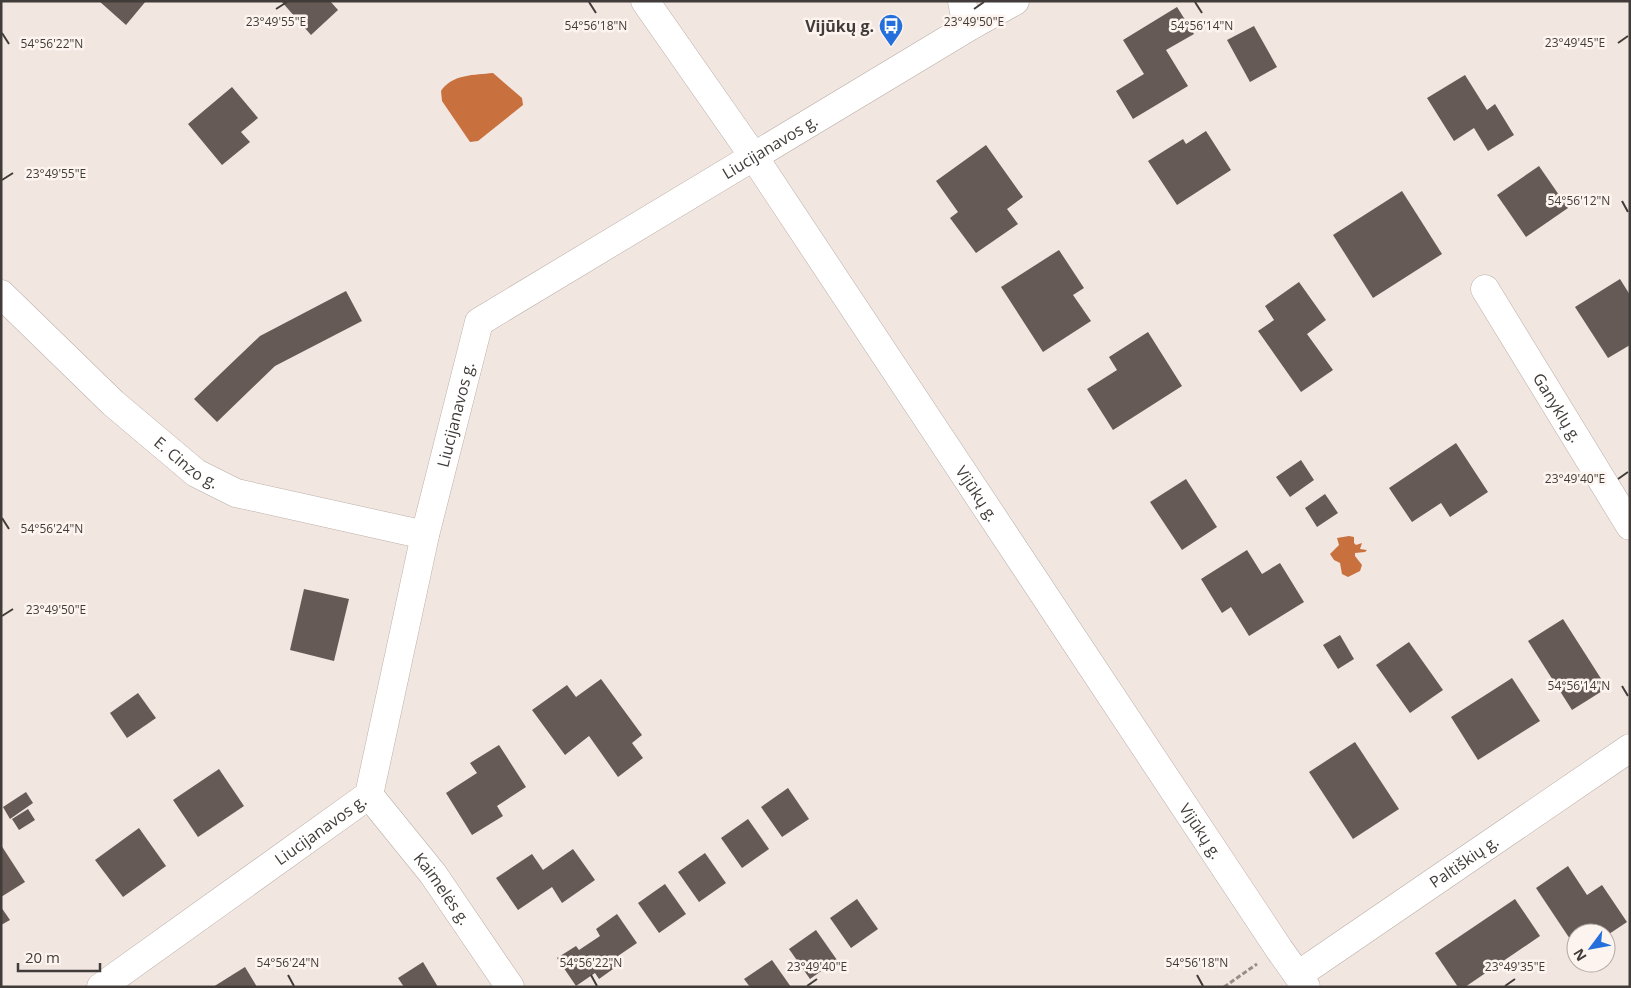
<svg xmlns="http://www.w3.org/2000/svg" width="1631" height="988" font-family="'Open Sans',sans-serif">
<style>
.water{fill:#c9703f}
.building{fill:#655a55}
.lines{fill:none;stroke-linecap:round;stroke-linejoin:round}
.minor-casing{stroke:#bbafa9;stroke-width:29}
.path{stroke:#978e8a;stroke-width:3;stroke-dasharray:5 2.5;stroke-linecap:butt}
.minor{stroke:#fff;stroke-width:28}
.ticks{fill:none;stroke:#413c39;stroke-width:2}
.labels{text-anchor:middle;stroke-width:5;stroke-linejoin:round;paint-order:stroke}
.poi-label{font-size:16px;font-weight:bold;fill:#413c39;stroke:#fef4ef;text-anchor:end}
.street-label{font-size:16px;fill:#413c39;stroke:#fef4ef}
.ticks-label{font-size:12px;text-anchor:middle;fill:#413c39;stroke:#fef4ef;stroke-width:5;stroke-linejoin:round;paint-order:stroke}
</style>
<rect width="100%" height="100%" fill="#f2e6e0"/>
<!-- water -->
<g class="water">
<path d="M493,73l29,25 1,7 -45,36 -8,1 -28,-41 -1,-10c11,-17 34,-16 52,-18z"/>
<path d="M1349,536l5,1v6l2,2 6,-2 -2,6 7,1 -2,2 -10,1v3l7,9 -2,6 -12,6 -6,-3 -2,-11 -6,-3 -4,-6 9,-9 -2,-7z"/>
</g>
<!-- building -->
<g class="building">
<path d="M99,1h47l-20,24z"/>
<path d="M281,1h49l8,9 -27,25z"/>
<path d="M1177,7l17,27 -28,16 22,36 -55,33 -17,-28 28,-17 -21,-34z"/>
<path d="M1254,26l23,41 -27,15 -23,-42z"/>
<path d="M1465,75l22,35 8,-6 19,31 -26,16 -14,-23 -20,13 -27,-43z"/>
<path d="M232,87l26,31 -17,14 9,10 -28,23 -34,-41z"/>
<path d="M1206,131l25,39 -54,35 -29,-44 35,-22 3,5z"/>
<path d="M986,145l37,52 -16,12 11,15 -42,29 -26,-35 8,-6 -22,-31z"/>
<path d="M1539,166l29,42 -42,29 -29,-42z"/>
<path d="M1402,191l40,63 -69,44 -40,-63z"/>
<path d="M1059,250l25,38 -11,7 18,26 -48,31 -42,-65z"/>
<path d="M1620,279l10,16v50l-22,13 -33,-51z"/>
<path d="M1299,282l27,38 -19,14 26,36 -32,22 -43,-61 16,-11 -9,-14z"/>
<path d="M346,291l16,30 -87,45 -58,56 -23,-23 66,-63z"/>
<path d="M1148,332l34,54 -69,44 -26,-41 30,-19 -8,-13z"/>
<path d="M1456,443l32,49 -38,25 -9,-14 -29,19 -23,-34z"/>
<path d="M1301,460l13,20 -24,17 -14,-20z"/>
<path d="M1186,479l31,48 -35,23 -32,-48z"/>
<path d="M1325,494l13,19 -21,14 -12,-19z"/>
<path d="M1247,550l15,24 18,-11 24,39 -55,34 -18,-29 -9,6 -21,-34z"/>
<path d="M304,589l45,10 -15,62 -44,-11z"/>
<path d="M1563,619l44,69 -35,22 -44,-69z"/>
<path d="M1340,635l14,24 -16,10 -15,-24z"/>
<path d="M1409,642l34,48 -33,23 -34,-48z"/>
<path d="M1512,678l28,43 -62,39 -27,-43z"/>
<path d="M601,679l41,56 -10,8 11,15 -25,19 -29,-41 -24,19 -33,-45 35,-25 9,12z"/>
<path d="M138,693l18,25 -29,20 -17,-25z"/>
<path d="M1355,742l44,67 -46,30 -44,-67z"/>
<path d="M499,745l27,42 -29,19 6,10 -31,19 -26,-42 31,-20 -7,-10z"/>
<path d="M219,769l25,37 -46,31 -25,-37z"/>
<path d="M788,788l21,31 -27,18 -21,-30z"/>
<path d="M26,792l7,11 -23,16 -7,-12z"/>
<path d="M28,809l7,11 -16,10 -7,-11z"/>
<path d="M748,819l21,30 -27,19 -21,-30z"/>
<path d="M139,828l27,38 -43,31 -28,-37z"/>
<path d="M1,845l24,37 -24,15z"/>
<path d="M573,849l22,31 -33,23 -10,-16 -34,23 -22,-32 36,-24 11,16z"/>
<path d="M705,853l21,30 -27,19 -21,-30z"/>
<path d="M1568,866l19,29 15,-10 25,37 -21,14v-3h-30v15l-40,-60z"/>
<path d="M665,884l21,30 -27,19 -21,-30z"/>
<path d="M857,899l21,30 -27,19 -21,-30z"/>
<path d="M1515,899l25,37 -75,51h-7l-23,-34z"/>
<path d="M1,907l9,13 -9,5z"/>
<path d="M617,914l20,29 -22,15 5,6 -21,15 -4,-6 -19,13 -19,-28 19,-12 3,4 21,-14 -4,-7z"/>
<path d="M816,930l21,30 -27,19 -21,-30z"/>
<path d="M772,960l19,27h-41l-6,-8z"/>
<path d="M423,962l15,25h-34l-6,-9z"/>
<path d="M245,967l12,20h-44z"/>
</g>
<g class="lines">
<defs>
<g id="minor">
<path id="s1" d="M645,1l109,156 525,792 27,38"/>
<path d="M962,1l2,11 8,13"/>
<path id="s2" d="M1485,289l145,237"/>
<path id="s3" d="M1,294l112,109 83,70 40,20 189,42"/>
<path id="s4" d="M369,795l64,79 77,113"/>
<path id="s5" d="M1298,975l332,-227"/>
<path id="s6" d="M101,987l268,-192 56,-260 54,-213 493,-297 43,-24"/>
</g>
</defs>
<!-- minor casing -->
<use href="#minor" class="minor-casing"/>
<!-- path -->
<path class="path" d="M1224,987l33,-23"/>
<!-- minor -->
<use href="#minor" class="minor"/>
</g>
<!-- ticks -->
<path class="ticks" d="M589,2l7,11M1195,2l7,11M276,9l11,-7M974,9l10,-7M2,33l7,11M1618,43l10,-7M2,180l11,-7M1622,201l6,11M1618,479l10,-7M2,518l7,11M2,616l11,-7M1622,686l6,10M288,975l6,11M591,975l6,11M1197,975l6,11M807,986l10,-7M1505,986l10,-7"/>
<!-- icons -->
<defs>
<symbol id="bus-pin" viewBox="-11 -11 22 30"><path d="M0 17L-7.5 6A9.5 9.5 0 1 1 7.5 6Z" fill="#246fdb" stroke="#fef4ef"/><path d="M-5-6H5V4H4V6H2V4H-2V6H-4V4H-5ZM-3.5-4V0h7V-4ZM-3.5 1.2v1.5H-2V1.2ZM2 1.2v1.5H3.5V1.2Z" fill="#fff"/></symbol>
</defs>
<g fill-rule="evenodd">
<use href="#bus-pin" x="877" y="12" width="28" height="38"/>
</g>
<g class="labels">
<!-- poi labels -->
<g class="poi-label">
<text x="874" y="32">Vijūkų g.</text>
</g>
<!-- street labels -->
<g class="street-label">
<text dy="6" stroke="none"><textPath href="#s6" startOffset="1155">Liucijanavos g.</textPath></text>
<text dy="6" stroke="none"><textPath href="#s2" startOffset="139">Ganyklų g.</textPath></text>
<text dy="6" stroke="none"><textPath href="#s6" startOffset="720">Liucijanavos g.</textPath></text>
<text dy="6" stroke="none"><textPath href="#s3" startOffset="251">E. Cinzo g.</textPath></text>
<text dy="6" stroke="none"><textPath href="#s1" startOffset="594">Vijūkų g.</textPath></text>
<text dy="6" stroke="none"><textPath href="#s6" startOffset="270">Liucijanavos g.</textPath></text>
<text dy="6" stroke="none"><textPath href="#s1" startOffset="999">Vijūkų g.</textPath></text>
<text dy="6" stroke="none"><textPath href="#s5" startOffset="201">Paltiškių g.</textPath></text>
<text dy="6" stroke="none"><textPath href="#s4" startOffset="119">Kaimelės g.</textPath></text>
</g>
</g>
<g class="ticks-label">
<text x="276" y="26">23°49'55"E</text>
<text x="974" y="26">23°49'50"E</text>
<text x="596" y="30">54°56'18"N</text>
<text x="1202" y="30">54°56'14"N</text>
<text x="1575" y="47">23°49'45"E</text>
<text x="52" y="48">54°56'22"N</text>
<text x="56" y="178">23°49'55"E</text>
<text x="1579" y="205">54°56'12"N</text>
<text x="1575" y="483">23°49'40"E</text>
<text x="52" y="533">54°56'24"N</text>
<text x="56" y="614">23°49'50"E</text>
<text x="1579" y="690">54°56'14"N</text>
<text x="288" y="967">54°56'24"N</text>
<text x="591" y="967">54°56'22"N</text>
<text x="1197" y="967">54°56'18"N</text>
<text x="817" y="971">23°49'40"E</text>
<text x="1515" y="971">23°49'35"E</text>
</g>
<!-- border -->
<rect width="1631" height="988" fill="none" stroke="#413c39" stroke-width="5"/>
<!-- north arrow -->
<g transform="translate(1591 948) rotate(238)"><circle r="24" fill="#fef4ef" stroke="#b2aaa6"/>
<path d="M0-4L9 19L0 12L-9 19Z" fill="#246fdb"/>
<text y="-8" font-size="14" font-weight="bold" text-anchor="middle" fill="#413c39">N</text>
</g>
<!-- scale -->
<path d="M18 963v8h82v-8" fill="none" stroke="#413c39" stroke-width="2.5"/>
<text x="25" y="963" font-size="15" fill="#413c39" stroke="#fef4ef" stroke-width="4" paint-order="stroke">20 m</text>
</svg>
